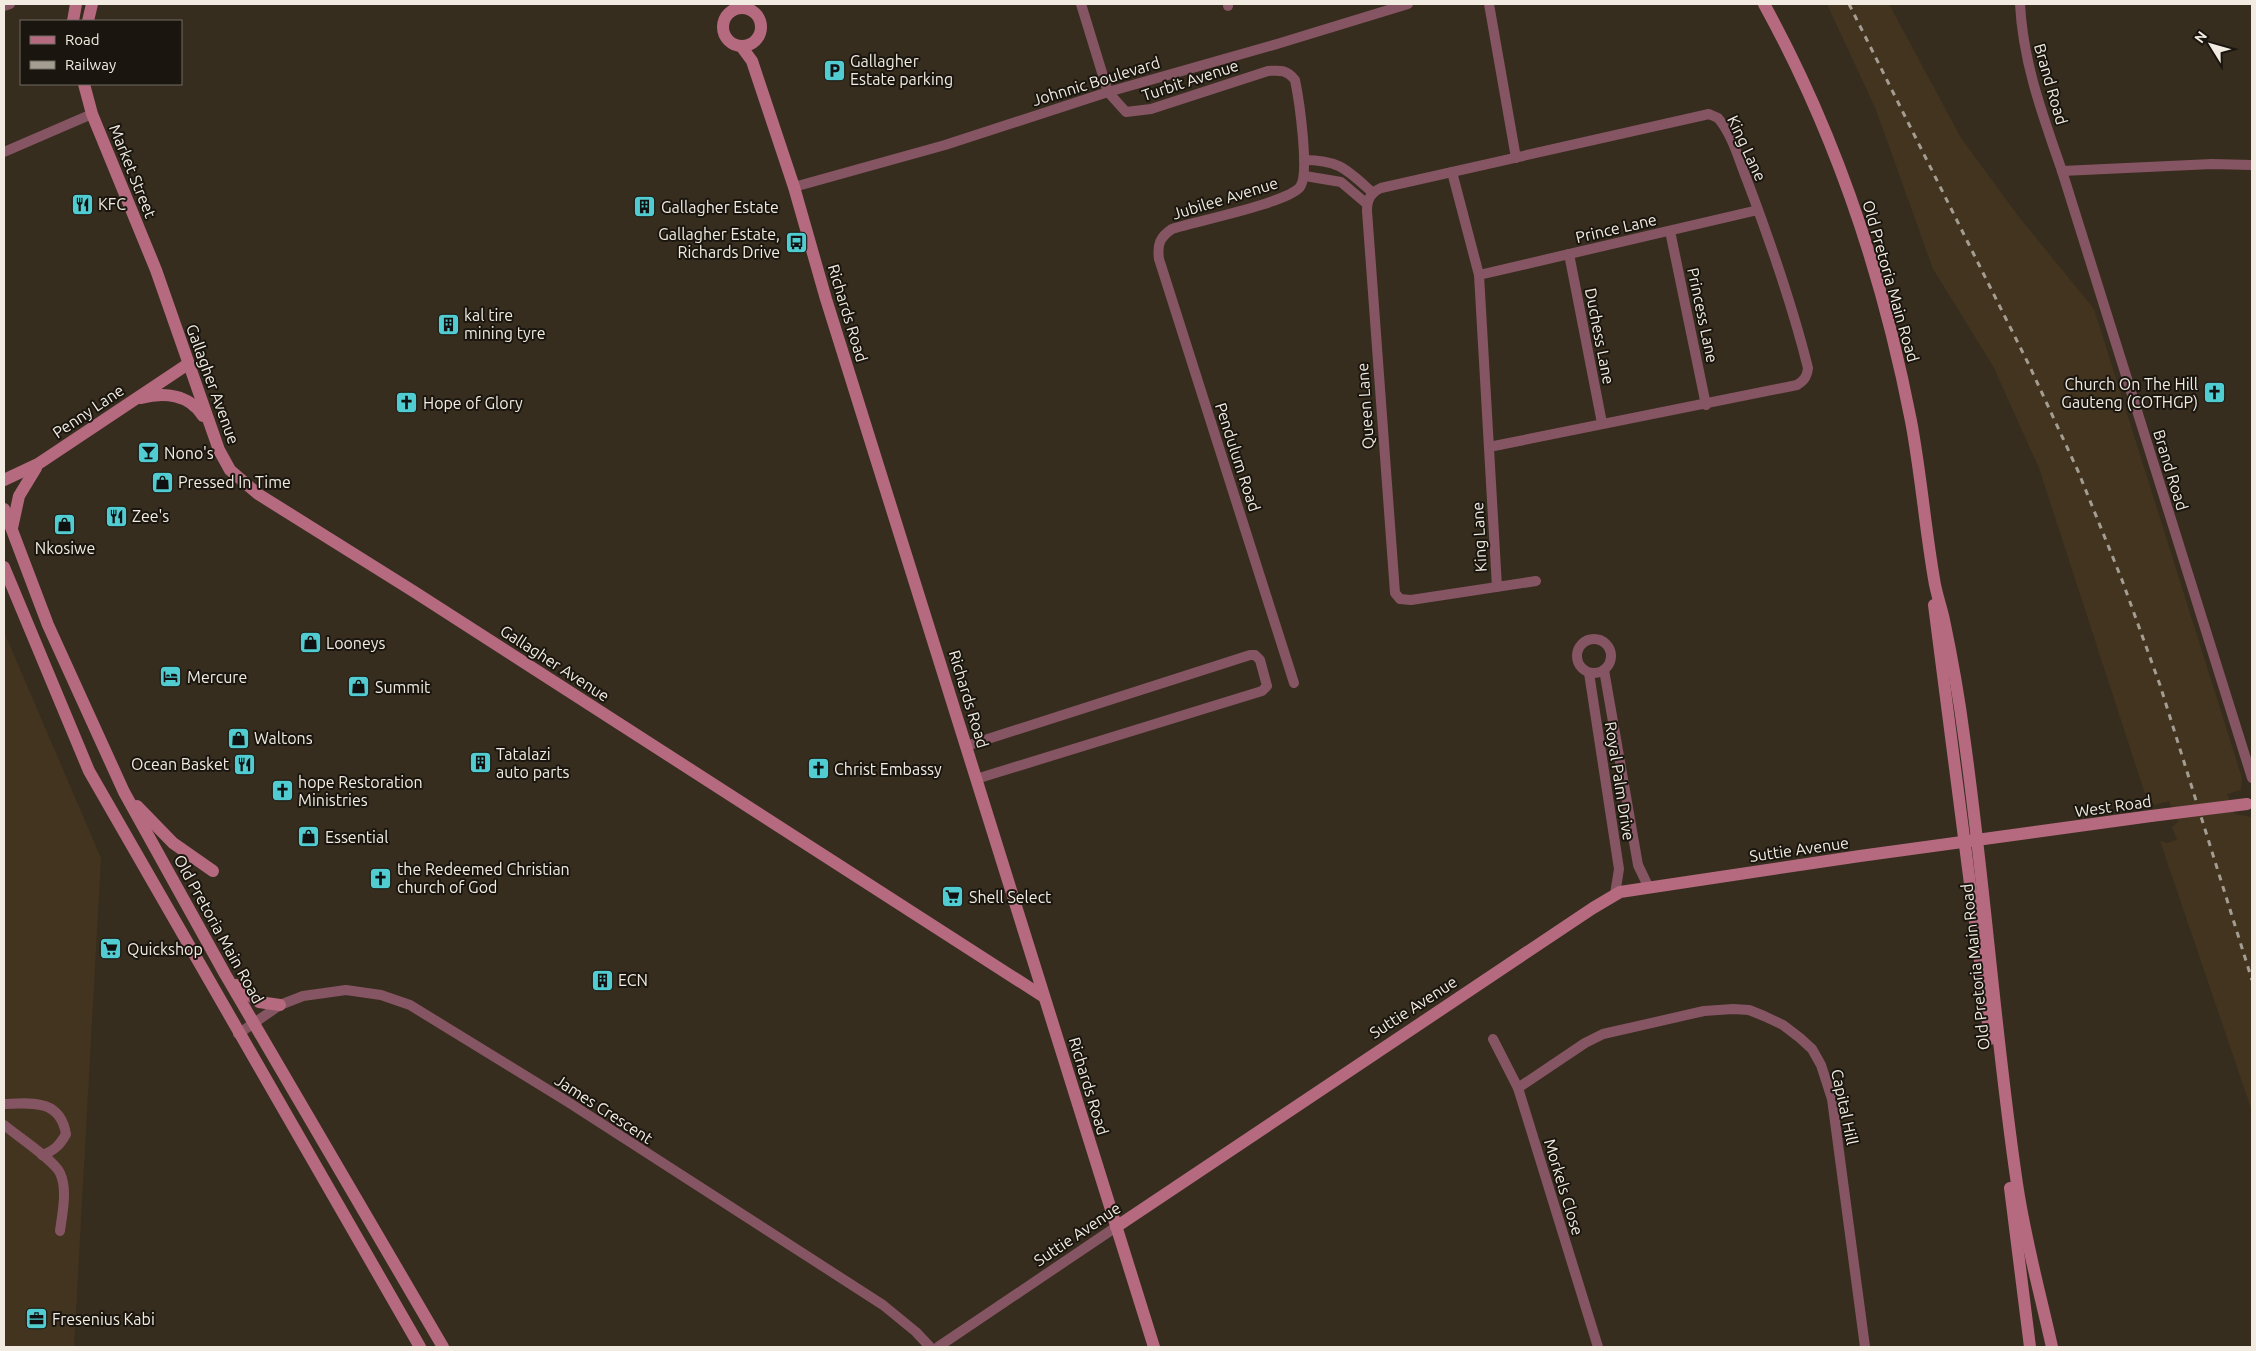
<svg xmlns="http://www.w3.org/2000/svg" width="2256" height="1351" font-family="Ubuntu,sans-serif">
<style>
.built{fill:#42341f}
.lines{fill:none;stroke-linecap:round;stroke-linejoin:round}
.street{stroke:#865563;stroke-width:10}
.secondary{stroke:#b66a80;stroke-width:12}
.rail{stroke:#a49d91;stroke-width:3;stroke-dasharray:6 6;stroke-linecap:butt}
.secondary-bridge{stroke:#b66a80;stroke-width:12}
.labels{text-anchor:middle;stroke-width:4;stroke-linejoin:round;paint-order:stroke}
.poi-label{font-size:16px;fill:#f1ebe1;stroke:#1a160f;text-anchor:start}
.street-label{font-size:16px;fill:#f1ebe1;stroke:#1a160f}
</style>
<rect width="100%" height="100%" fill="#372d1e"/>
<!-- built -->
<g class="built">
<path d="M1827,4h62l72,134 58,79 75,92 148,469 -1,12 -14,4 8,20 17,3v294l-92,-270 7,2 10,-3 -5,-13 6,-5 -9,-21 -14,4 -11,-14 -105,-323 -46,-102 -60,-97 -57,-159z"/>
<path d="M4,632l97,226 -27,489h-70z"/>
</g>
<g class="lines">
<!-- street -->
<g class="street">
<path d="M1081,4l27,88 18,20 25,-3 117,-38c13,-1 19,-1 27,9 4,19 15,94 5,107 -13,16 -103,34 -128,42 -12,8 -15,15 -13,30l135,424"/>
<path d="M1228,4v2"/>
<path d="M1489,4l27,154"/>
<path d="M2020,4c3,59 23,112 42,167l190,607"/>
<path d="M4,6l6,-2"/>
<path d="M4,152l88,-38"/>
<path d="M1304,160c36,0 43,10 69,33"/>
<path d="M2062,171l150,-7 40,1"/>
<path d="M1452,172l27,103 18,312"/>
<path d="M1305,176l36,6 26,22"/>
<path d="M794,187l151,-42 163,-53 169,-48 131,-40"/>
<path d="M1670,231l36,174"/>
<path d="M1569,254l33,169"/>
<path d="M1479,275l279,-65"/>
<path d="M1489,447l308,-62c8,-5 10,-9 11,-17 -16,-64 -38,-127 -61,-188 -8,-20 -15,-46 -29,-62l-9,-4 -328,74c-11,5 -14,12 -14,23l28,382 5,6 11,1 125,-19"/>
<circle cx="1594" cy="656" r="17"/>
<path d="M1604,670l34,195 10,21"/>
<path d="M1589,673l30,196 -4,25"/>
<path d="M966,746l284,-91h5l5,5 7,26 -5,5 -286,88"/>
<path d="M238,1034l42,-29 23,-9 43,-6 35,5 29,10 158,97 315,203 33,27 14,15"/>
<path d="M1493,1039l25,49 80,259"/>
<path d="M1518,1088l67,-45 18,-9 101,-23 29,-2 16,1 15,6 19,9 17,13 12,11 9,16 11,34 33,248"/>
<path d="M4,1104c28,-1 56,-5 62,30 -6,11 -12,17 -24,21"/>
<path d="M4,1125c12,10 50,35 56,48 8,17 2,41 0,58"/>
<path d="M938,1347l178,-120"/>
</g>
<!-- secondary -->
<g class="secondary">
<path d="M1764,4c71,129 119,273 147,417 10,53 14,106 23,158 2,14 7,27 10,41 8,38 15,77 20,116 21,149 31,299 53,448 8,55 23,109 35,163"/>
<circle cx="742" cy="27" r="19"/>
<path d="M73,21l3,-17"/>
<path d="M88,21l4,-17"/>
<path d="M741,46l11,15 42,126 32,112 328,1048"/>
<path d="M84,84l8,30 64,156 63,180 11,20 28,24 155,97 631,406"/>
<path d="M141,398c23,-6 48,-4 62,18"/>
<path d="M4,480l34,-16 150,-100"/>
<path d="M4,509l44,116 76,167 101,182 218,373"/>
<path d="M12,528l7,-32 17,-28"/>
<path d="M4,567l85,204 331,576"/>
<path d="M1934,605l56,434"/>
<path d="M137,806l36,37 40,28"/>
<path d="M236,985l23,17 21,3"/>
<path d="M2010,1188l20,159"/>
<path d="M1116,1227l477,-319 27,-16 240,-36 291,-40"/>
</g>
<!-- rail -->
<path class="rail" d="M1849,4l181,363 48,104 44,109 38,105 92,295"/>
<!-- secondary-bridge -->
<path class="secondary-bridge" d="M2151,816l96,-12"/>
</g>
<!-- icons -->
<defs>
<symbol id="parking-square" viewBox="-11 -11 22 22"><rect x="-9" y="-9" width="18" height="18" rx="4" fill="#51ccd1" stroke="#1a160f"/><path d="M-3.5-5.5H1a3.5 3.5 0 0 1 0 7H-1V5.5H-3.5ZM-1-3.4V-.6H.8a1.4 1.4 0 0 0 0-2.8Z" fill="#111"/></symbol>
<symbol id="restaurant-square" viewBox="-11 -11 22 22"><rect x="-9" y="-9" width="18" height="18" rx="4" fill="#51ccd1" stroke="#1a160f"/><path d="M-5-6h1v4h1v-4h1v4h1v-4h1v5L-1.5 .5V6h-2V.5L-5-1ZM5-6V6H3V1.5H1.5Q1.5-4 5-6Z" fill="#111"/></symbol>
<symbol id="building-square" viewBox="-11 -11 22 22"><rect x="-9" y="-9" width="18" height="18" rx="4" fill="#51ccd1" stroke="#1a160f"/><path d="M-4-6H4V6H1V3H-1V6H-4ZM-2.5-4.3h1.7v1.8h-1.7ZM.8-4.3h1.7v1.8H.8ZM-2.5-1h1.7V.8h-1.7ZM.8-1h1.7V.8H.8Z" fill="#111"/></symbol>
<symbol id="bus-square" viewBox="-11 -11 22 22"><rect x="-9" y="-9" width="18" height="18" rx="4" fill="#51ccd1" stroke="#1a160f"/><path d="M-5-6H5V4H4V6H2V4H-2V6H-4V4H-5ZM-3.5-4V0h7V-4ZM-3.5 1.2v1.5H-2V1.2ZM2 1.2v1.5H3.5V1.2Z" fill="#111"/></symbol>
<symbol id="church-square" viewBox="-11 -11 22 22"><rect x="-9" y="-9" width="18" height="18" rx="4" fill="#51ccd1" stroke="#1a160f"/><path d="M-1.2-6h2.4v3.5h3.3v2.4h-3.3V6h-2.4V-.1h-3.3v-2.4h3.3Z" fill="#111"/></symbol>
<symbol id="bar-square" viewBox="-11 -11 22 22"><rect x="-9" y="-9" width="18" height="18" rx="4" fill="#51ccd1" stroke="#1a160f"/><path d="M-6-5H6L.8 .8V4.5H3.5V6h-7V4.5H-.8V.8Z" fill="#111"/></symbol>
<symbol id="shop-square" viewBox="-11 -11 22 22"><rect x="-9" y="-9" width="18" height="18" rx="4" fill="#51ccd1" stroke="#1a160f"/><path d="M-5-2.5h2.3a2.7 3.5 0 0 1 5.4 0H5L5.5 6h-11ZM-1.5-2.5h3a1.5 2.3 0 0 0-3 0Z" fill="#111"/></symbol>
<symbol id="hotel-square" viewBox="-11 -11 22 22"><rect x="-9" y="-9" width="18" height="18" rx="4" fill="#51ccd1" stroke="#1a160f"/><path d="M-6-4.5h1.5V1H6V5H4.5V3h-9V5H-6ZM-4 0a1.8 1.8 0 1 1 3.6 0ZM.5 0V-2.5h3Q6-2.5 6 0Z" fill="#111"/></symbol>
<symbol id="supermarket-square" viewBox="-11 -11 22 22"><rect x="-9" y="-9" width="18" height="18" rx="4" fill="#51ccd1" stroke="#1a160f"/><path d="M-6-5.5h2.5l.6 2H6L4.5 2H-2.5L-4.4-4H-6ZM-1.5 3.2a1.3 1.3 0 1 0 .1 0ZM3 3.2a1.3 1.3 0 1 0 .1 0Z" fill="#111"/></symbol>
<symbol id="office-square" viewBox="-11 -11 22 22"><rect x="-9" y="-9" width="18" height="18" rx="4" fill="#51ccd1" stroke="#1a160f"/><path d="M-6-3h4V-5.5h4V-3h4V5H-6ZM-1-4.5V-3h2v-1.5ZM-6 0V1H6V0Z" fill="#111"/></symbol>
</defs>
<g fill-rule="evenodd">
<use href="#parking-square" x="822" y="58" width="25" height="25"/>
<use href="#restaurant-square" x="70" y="192" width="25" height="25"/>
<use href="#building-square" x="632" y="194" width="25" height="25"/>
<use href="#bus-square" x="784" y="230" width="25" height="25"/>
<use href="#building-square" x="436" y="312" width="25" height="25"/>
<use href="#church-square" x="2202" y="380" width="25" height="25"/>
<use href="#church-square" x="394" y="390" width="25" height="25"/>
<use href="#bar-square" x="136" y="440" width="25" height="25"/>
<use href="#shop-square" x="150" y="470" width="25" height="25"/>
<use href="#restaurant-square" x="104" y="504" width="25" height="25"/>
<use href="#shop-square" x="52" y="512" width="25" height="25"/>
<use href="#shop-square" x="298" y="630" width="25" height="25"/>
<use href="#hotel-square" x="158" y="664" width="25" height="25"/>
<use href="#shop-square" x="346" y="674" width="25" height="25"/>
<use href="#shop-square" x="226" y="726" width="25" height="25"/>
<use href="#building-square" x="468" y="750" width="25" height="25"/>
<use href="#restaurant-square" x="232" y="752" width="25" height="25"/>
<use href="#church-square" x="806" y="756" width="25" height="25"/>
<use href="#church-square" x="270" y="778" width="25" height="25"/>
<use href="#shop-square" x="296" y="824" width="25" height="25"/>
<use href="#church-square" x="368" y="866" width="25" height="25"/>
<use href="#supermarket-square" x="940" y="884" width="25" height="25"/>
<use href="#supermarket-square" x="98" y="936" width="25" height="25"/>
<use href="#building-square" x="590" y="968" width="25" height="25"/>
<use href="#office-square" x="24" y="1306" width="25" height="25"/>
</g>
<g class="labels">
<!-- poi labels -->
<g class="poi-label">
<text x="850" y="67">Gallagher<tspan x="850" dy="18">Estate parking</tspan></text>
<text x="98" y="210">KFC</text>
<text x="661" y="213">Gallagher Estate</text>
<text x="780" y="240" text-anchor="end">Gallagher Estate,<tspan x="780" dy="18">Richards Drive</tspan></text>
<text x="464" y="321">kal tire<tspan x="464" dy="18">mining tyre</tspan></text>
<text x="2198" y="390" text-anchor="end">Church On The Hill<tspan x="2198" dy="18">Gauteng (COTHGP)</tspan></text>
<text x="423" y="409">Hope of Glory</text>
<text x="164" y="459">Nono's</text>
<text x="178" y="488">Pressed In Time</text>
<text x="132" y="522">Zee's</text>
<text x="65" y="554" text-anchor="middle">Nkosiwe</text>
<text x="326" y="649">Looneys</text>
<text x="187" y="683">Mercure</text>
<text x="375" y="693">Summit</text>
<text x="254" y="744">Waltons</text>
<text x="496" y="760">Tatalazi<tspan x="496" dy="18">auto parts</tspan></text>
<text x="229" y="770" text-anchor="end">Ocean Basket</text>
<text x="834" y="775">Christ Embassy</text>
<text x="298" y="788">hope Restoration<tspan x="298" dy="18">Ministries</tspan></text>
<text x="325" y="843">Essential</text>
<text x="397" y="875">the Redeemed Christian<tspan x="397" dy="18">church of God</tspan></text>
<text x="969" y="903">Shell Select</text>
<text x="127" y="955">Quickshop</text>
<text x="618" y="986">ECN</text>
<text x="52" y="1325">Fresenius Kabi</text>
</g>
<!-- street labels -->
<g class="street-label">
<text transform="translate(1190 80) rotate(-18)" y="6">Turbit Avenue</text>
<text transform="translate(1096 81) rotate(-17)" y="6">Johnnic Boulevard</text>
<text transform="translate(2051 84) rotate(74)" y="6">Brand Road</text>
<text transform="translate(1747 148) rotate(65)" y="6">King Lane</text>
<text transform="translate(133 171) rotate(68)" y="6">Market Street</text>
<text transform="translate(1225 198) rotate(-17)" y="6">Jubilee Avenue</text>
<text transform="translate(1616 228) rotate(-13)" y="6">Prince Lane</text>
<text transform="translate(1891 281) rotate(74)" y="6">Old Pretoria Main Road</text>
<text transform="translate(848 313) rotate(73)" y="6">Richards Road</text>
<text transform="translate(1703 315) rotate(78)" y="6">Princess Lane</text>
<text transform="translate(1600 336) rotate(79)" y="6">Duchess Lane</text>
<text transform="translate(213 384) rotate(70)" y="6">Gallagher Avenue</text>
<text transform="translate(1365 406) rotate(-94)" y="6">Queen Lane</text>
<text transform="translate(88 411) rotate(-34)" y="6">Penny Lane</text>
<text transform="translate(1238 457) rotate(72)" y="6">Pendulum Road</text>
<text transform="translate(2171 470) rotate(73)" y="6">Brand Road</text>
<text transform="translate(1479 537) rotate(-93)" y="6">King Lane</text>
<text transform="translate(555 663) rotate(33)" y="6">Gallagher Avenue</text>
<text transform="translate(969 699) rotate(73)" y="6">Richards Road</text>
<text transform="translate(1620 781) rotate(81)" y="6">Royal Palm Drive</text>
<text transform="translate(2113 806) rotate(-8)" y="6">West Road</text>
<text transform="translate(1799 849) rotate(-8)" y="6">Suttie Avenue</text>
<text transform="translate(219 929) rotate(61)" y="6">Old Pretoria Main Road</text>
<text transform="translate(1975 967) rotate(-96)" y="6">Old Pretoria Main Road</text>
<text transform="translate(1413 1007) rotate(-33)" y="6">Suttie Avenue</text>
<text transform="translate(1089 1086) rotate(73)" y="6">Richards Road</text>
<text transform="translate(1845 1107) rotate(78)" y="6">Capital Hill</text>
<text transform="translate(604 1109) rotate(33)" y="6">James Crescent</text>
<text transform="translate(1564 1187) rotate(73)" y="6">Morkels Close</text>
<text transform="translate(1077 1234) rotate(-34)" y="6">Suttie Avenue</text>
</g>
</g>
<!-- border -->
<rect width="2256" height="1351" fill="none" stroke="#f1ebe1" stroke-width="10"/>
<!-- legend -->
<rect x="20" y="20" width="162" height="65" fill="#1a160f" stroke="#706b63"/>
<rect x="30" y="36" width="25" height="8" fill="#b66a80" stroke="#706b63"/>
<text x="65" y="45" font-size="15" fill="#f1ebe1">Road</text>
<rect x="30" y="61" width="25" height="8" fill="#a49d91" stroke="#706b63"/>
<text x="65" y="70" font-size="15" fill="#f1ebe1">Railway</text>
<!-- north arrow -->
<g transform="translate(2211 45) rotate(307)" stroke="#1a160f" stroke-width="4" paint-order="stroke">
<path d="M0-4L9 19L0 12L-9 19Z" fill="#f1ebe1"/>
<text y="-8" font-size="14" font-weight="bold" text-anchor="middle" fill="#f1ebe1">N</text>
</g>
</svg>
